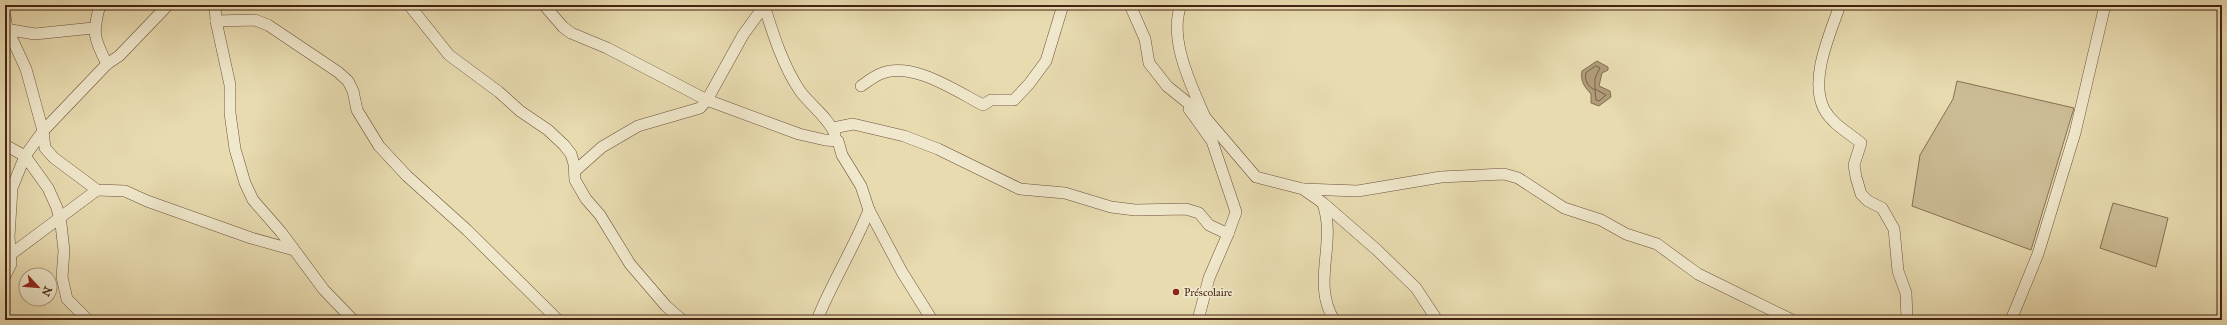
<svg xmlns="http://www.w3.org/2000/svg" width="2227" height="325" font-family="'IM FELL Great Primer',serif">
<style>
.green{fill:#ccbc95;stroke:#887054}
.water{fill:#b09c7a;stroke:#856c50}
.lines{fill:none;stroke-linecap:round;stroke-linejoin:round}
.shore{stroke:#7a6046;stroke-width:1}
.minor-casing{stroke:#6d513a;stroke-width:12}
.minor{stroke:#f0e8cc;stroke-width:11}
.poi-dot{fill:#8f2418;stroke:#f0e8cc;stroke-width:1.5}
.labels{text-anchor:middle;stroke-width:3.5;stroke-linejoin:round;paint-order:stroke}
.poi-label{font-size:11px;fill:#442312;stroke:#f0e8cc;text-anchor:start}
</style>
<rect width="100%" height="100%" fill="#e8dbb0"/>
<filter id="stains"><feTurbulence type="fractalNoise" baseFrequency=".005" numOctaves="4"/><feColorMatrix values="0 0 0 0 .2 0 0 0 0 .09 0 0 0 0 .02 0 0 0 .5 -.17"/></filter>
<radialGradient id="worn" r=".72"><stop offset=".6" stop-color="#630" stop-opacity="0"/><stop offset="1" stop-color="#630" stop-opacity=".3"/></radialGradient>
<!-- green -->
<g class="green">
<path d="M1957,81l117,27 -43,142 -119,-44 8,-51 33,-56z"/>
<path d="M2113,203l55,15 -12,49 -56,-19z"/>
</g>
<!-- water -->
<path class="water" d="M1597,61l11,6v3l-6,3 -3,13 11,5 1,6 -12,9 -8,-3v-9c-6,-7 -11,-12 -9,-23z"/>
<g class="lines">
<!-- shore -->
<path class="shore" d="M1596,66l4,2 -5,10v11l11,6 -7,6 -3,-1 -1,-10c-7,-3 -11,-10 -9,-17z"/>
<defs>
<g id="minor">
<path d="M100,5c-8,28 -6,34 7,59"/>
<path d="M215,5l1,16 14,64v28l5,36 10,34 8,17 28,32 43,58 29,30"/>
<path d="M409,5l40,50 50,37 21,19 28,19 16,15 7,9 3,10 1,16 11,19 14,16 30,49 36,42 16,14"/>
<path d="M544,5l19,22 8,6 36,15 100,52 92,34 26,6 13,1 4,14 19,31 8,24 33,62 30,48"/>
<path d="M764,5c9,29 19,61 36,86 11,15 27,25 35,43"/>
<path d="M1130,5l15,34 4,24 18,23 37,30 52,61 47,12 20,14 54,47 39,38 21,32"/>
<path d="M1181,5c-13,33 10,80 23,110"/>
<path d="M1840,5c-10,29 -31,74 -16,104 8,15 25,24 37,34l-7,22 2,12 5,17 7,7 14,7 12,21 4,42 8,22 1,27"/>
<path d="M5,16l2,12 19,41 17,62 2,17 9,10 43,32 28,1 22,10 104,37 43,12"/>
<path d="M216,21l39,-1 13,5 70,47 10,9 5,10 4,19 22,36 28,30 60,54 91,90"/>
<path d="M5,29l30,5 58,-6"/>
<path d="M861,86c6,-4 12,-9 19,-12 31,-14 76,17 103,31l8,-5h23l15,-16 17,-23 17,-56"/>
<path d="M1189,109l23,32 24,71 -8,22 -19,44 -11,42"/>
<path d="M833,128l20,-4 51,12 34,13 82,40 45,4 46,14 24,3 51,-1 13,4 10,12 19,9"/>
<path d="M5,145l20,11 18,-25 64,-67 12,-8 49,-51"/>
<path d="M575,171l27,-24 36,-21 62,-18 7,-8 36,-65 21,-29"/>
<path d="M1303,189l55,2 83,-14 63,-3 14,4 46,30 37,12 25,14 31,10 41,30 94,46"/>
<path d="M1323,204c14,40 -12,78 11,116"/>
<path d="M10,255l87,-65"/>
<path d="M5,276l6,-12 -2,-27 3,-49 13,-32 23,32 9,20 4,16 3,27 -2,26 5,22 21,21"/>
<path d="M817,320c15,-38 37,-72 52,-110"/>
<path d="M2011,320l27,-66 37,-121 30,-128"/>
</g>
</defs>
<!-- minor casing -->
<use href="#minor" class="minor-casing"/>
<!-- minor -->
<use href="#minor" class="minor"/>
</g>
<!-- markers -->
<circle class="poi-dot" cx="1176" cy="292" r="4"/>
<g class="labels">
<!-- poi labels -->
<g class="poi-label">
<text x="1184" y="296">Préscolaire</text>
</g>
</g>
<!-- margin -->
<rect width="2227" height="325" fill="none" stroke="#e8dbb0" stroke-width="20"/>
<rect x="6" y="6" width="2215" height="313" fill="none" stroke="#442312" stroke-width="2"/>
<rect x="10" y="10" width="2207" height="305" fill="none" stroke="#442312"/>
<!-- north arrow -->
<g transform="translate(38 287) rotate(116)"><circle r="19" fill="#f0e8cc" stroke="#ab9982"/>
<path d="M0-3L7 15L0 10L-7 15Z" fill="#8f2418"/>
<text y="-6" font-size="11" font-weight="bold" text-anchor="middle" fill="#442312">N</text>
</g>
<rect width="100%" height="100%" filter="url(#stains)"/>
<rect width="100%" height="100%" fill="url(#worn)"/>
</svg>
